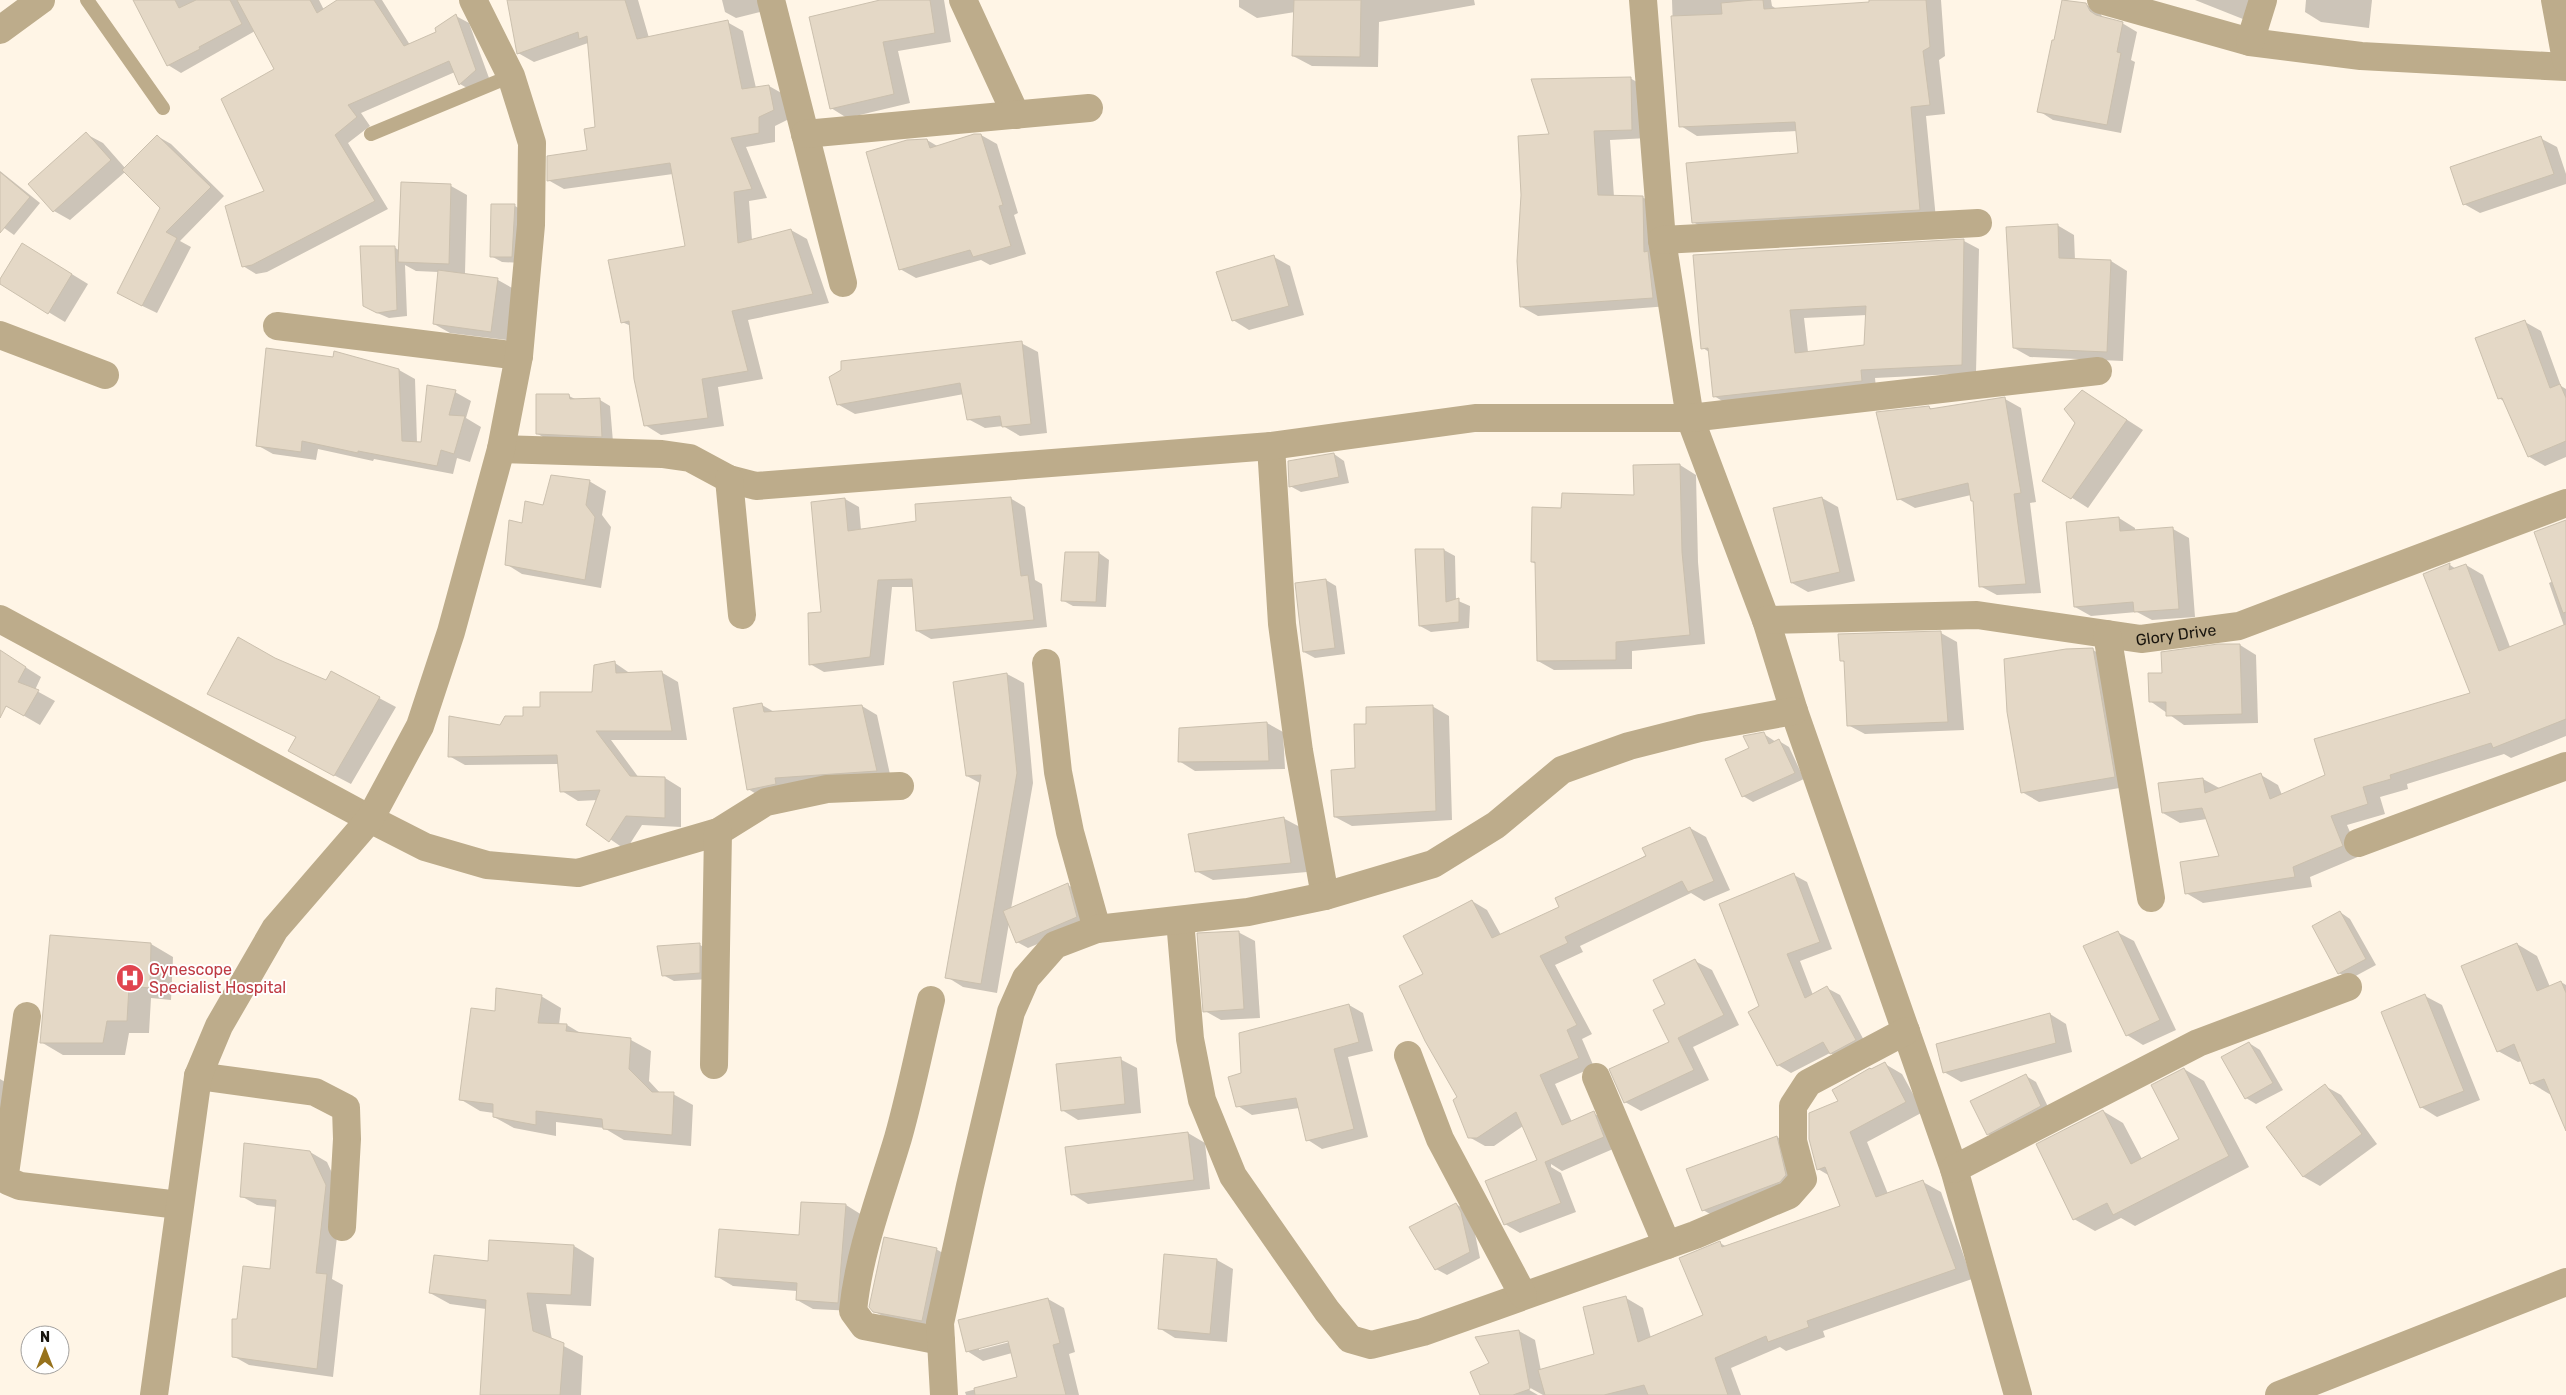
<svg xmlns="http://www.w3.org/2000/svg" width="2566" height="1395" font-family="Rubik,sans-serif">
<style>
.shadow{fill:#0003;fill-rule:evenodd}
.building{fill:#e4d8c6;stroke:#cbc0ae;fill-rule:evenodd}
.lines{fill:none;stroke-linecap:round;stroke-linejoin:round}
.service{stroke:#bdac8b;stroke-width:14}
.minor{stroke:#bdac8b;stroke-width:28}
.labels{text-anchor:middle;stroke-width:4;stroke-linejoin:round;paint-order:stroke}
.street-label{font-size:16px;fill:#19150e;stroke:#fff}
.health-label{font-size:16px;fill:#be3a42;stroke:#fff;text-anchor:start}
</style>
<rect width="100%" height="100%" fill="#fff5e6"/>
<!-- shadow -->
<g class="shadow">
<path d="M135,0h184l5,10 15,-10h43l28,45 28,-12 18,-17 13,7 20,55 -15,14 -14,-8 -5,-12 -94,41 9,13 -22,17 40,66 -121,63 -11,2 -13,-8 23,-74 9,-122 -20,-39 -74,42 -13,-8z"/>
<path d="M509,0h129l11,38 78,-16 16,9 13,57 13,-2 16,9 4,24 -14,7v16l-29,5 21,51 -18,3 3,39 39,-10 16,9 22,64 -81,17 15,59 -45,8 6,39 -63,9 -16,-10 -14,-99 -9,-4 65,-75 -14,-73 -109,15 -16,-9 41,-29 7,-23 -8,-85 -54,19 -16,-9z"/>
<path d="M722,0h39l3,11 -28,7 -11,-6z"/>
<path d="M885,0h59l7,42 -53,9 12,52 -63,15 -16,-10z"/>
<path d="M1239,0h235l1,5 -96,17 -1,45 -66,-1 -19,-10 2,-44 -38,6 -18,-11z"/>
<path d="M1672,0h99l1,6 6,4 93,-7v-3h70l4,56 -6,4 6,54 -19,2 10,103 -227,12 -16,-9 106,-68 -2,-23 -100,5 -16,-10 -4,-63 -3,-2z"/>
<path d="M2064,0l21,4 15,9 3,5 19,5 15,9 -6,28 4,2 -14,71 -68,-13 -14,-9z"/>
<path d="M2195,0h72l-9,25z"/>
<path d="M2306,0h66l-3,28 -48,-6 -16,-10z"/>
<path d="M1630,78l17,10 1,50 -38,2 4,57h28l17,9 10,100 -131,10 -16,-9 28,-172z"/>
<path d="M86,134l17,9 22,25 32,-32 14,8 53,52 -44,45 11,6 -34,66 -25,-12 30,-93 -37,-36 -55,48 -16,-9z"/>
<path d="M981,135l16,9 21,69 -4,2 12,39 -36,11 -9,-5 -65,18 -16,-9 27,-129 12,7z"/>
<path d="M2540,138l17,9 9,27v10l-86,29 -16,-9z"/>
<path d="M0,171l40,32 -26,32 -14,-10z"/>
<path d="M451,186l16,9 -2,78 -6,1 39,6 16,9 -7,51 -57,-7 -16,-9 5,-52 -23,-1 -11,-6 2,51 -18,2 -14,-6 19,-65 6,4z"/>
<path d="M515,206l10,6 -2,51 -21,-1 -11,-6z"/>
<path d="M2057,225l17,10 1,25 36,1 16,10 -4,90 -93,-4 -16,-9z"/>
<path d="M1964,241l15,8 -3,124 -101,5 1,10 -147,17 -15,-9 -5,-44 -6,-4 -9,-92zM1867,315l-1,31 -58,6 -4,-34z"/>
<path d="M39,254l49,30 -23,38 -65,-39z"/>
<path d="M1274,257l16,9 14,49 -55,15 -16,-10z"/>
<path d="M2525,322l16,9 20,55 5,3v68l-21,9 -17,-10 -23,-54 -6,-4z"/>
<path d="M1021,343l17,9 9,81 -27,3 -17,-10 -18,2 -17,-9 -4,-25 -109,20 -16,-9z"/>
<path d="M399,370l16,9 2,64h5l33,-51 16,9 -5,17 15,9 -11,35 -13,-4 -4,16 -79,-15 -1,2 -55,-12 -2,11 -43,-6 -16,-9z"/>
<path d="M2082,391l61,39 -55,78 -44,-28 33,-57z"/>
<path d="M569,396l8,4h23l10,6 3,36 -65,-2 -10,-6z"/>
<path d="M2005,399l16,9 15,94 -6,1 11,90 -44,2 -17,-9 -6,-85 -3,-6 -56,13 -16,-9 30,-92 3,2z"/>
<path d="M1334,454l10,7 5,22 -48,9 -11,-6z"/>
<path d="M1680,465l16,10 2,87 7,82 -73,7v18l-78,1 -16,-9 -2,-97 -4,-2 31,-53 72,-13z"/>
<path d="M589,481l17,10 -4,24 9,12 -10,61 -79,-14 -16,-10 17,-40 21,-17z"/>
<path d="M1010,498l15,9 10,73 7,4 5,43 -116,12 -14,-8 -3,-44h-22l-8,78 -60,7 -14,-8 35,-165 14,8 2,23 56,-8z"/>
<path d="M1822,498l16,9 17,74 -47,11 -16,-9z"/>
<path d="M2119,518l16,10v3l38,-2 16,9 6,79 -43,3 -15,-8 -46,4 -16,-9z"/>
<path d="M2566,521v215l-55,22 -7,-4 -97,30 1,5 -28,8 5,17 -38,11 13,31 -50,21 2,10 -109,16 -17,-10 35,-36 -14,-38 -27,4 -17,-10 40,-34 18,10 40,-14 17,10 4,10 44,-20 146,-81 -48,-120 26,-9 6,4 10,-4 17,10 27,72 54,-21 -15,-43 4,-2z"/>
<path d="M1444,550l11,6 1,44 14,6 -1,22 -38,4 -11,-6z"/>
<path d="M1099,553l10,7 -3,47 -33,-1 -11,-6z"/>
<path d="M1326,580l10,6 9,68 -30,4 -11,-6z"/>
<path d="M1941,633l16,9 7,88 -99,4 -17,-9 -2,-62 -5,-3z"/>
<path d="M2240,645l16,10 2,68 -74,2 -34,-24 13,-27z"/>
<path d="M2093,650l16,9 22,127 -92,16 -17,-10z"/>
<path d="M0,651l41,26 -6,13 20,11 -15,24 -40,-23z"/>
<path d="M274,659l53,22 5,-8 64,34 -45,77 -46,-24z"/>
<path d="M615,663l16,11 30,-2 17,10 9,58h-76l28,38h26l16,10v39l-39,-2 -16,25 -38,-26 10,-24 -20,1 -16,-10 -3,-27 -94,1 -16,-9 52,-30 23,-8 17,-10 52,-14z"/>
<path d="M1007,674l17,9 9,100 -22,126 57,-24 11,6 9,32 -60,25 -11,-6 -8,-19 -12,70 -34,-6 -16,-10 33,-194 -13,-7 -13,-93z"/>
<path d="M762,705l14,8 86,-7 15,9 14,64 -128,19 -15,-9z"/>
<path d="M1432,706l17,10 3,104 -100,6 -17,-9 21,-48 12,-44z"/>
<path d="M1267,723l16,9 2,37 -90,2 -16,-10z"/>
<path d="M1764,734l12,8 3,-1 10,6 15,32 -51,23 -10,-6 7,-47z"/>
<path d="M1283,818l17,9 7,45 -94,8 -17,-9z"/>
<path d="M1690,828l16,9 24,53 -26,11 -13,-8 -111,53 3,6 -28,13 37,69 -10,5 12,28 -39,17 17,38 21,-9 16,9 11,24 -58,25 -11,-7v3l10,6 15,39 -56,21 -15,-9 34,-63 -16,-35 -29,20h-9l-16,-9 -44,-162 47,-74 15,9 14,25 60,-28z"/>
<path d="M1794,875l13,7 25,67 -32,12 13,34 14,-7 13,7 28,53 -24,13 -14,-8 -39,20 -13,-8 -17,-58z"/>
<path d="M2340,912l10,7 26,46 -26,14 -11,-6z"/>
<path d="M1238,932l17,9 5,77 -39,2 -16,-9z"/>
<path d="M2117,932l17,9 42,89 -33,15 -16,-10z"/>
<path d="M151,944l22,13 -2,43 -20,-2 -2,35h-20l-4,22h-62l-22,-13z"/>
<path d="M2517,944l20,12 13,31 11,-5 5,3v132l-15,-22 -20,-12 -9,-22 -4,1 -20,-11z"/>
<path d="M700,945l11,6 -1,28 -36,2 -11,-6 -4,-28z"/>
<path d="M1695,961l17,9 27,55 -46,22 16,33 -68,31 -16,-9 46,-60 -4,-38z"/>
<path d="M541,996l20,12 -2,17h8l15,9 49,6 20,11 -2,30 12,13h12l20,11 -2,41 -67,-6 -20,-12 -48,-6v14l-42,-8 -20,-11v-4l-14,-2 -20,-12 36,-86z"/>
<path d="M2425,996l17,9 38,95 -43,17 -16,-10z"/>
<path d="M1349,1005l14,8 10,38 -25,6 20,80 -46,12 -14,-9 -9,-32 -47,7 -14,-9 4,-32z"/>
<path d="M2050,1014l16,10 6,28 -111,30 -17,-10z"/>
<path d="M2249,1043l11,7 23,40 -27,14 -10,-6z"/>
<path d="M1120,1059l17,9 4,45 -63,7 -16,-10z"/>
<path d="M1885,1064l17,10 21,38 -56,30 21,52 35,-12 18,10 31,87 -149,52 2,6 -39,14 -6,-4 -49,21 10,27h-198l-18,-10 -1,2 14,8h-57l10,-31 28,-33 16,9 6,31 55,-16 30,-57 17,10 8,30 54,-23 15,-72 7,4 115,-41 -12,-30 -12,-7 22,-67 32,-32z"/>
<path d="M2184,1069l20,12 45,86 -114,59 -14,-8 -26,13 -21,-12 29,-108 20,12 19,36 39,-20z"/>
<path d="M2026,1076l10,6 15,31 -53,27 -10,-6z"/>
<path d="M0,1079l12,7 -12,55z"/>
<path d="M2325,1086l16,9 36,49 -57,42 -16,-9 -37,-50z"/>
<path d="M1188,1133l17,10 5,46 -122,15 -16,-10 -6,-46z"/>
<path d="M1777,1137l17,9 8,39 -83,34 -16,-9 -15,-41z"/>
<path d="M310,1152l17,10 15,33 -10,84 11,6 -10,92 -84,-12 -16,-9 5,-35 33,-51 5,-63 -19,-2 -16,-9z"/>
<path d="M1456,1204l11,7 5,8 8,39 -33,17 -11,-6z"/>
<path d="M846,1205l16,10 -8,96 -41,-2 -16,-9v-9l-64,-5 -17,-10 84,-39z"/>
<path d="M574,1246l20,12 -3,48 -45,-2 6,36 31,16 -2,39h-100l5,-86 -36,-5 -20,-11z"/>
<path d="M936,1249l17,10 -15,71 -47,-9 -17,-10z"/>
<path d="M1217,1260l16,9 -6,73 -52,-4 -16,-10z"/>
<path d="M1048,1299l16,9 11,44 -6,2 10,41h-113l-1,-3 54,-14 -7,-25 -29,8 -16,-10zM1014,1338v3l-35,9v-2z"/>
</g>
<!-- building -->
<g class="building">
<path d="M133,0h42l4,8 17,-8h34l12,24 -43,23 1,2 -33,17z"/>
<path d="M237,0h73l7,13 20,-13h37l30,46 32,-14 -1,-4 21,-14 20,56 -17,15 -10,-24 -101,44 9,12 -22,18 40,66 -123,64 -10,2 -17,-61 39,-15 -43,-92 53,-30z"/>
<path d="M507,0h118l12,39 91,-19 14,69 27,-4 5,25 -15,7v16l-28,5 21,51 -18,3 4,51 53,-14 22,65 -81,17 16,60 -46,8 6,39 -64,8 -10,-47 -5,-58 -8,2 -13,-63 77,-14 -15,-83 -123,18v-25l40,-6 -3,-21 11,-2 -8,-91 -8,3 -1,-7 -61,22z"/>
<path d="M880,0h50l5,33 -52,9 11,52 -64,15 -21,-92z"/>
<path d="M1294,0h67l-1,57 -68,-1z"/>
<path d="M1753,0h10l1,9 105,-7v-2h57l4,47 -7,4 7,54 -19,2 9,103 -228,13 -6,-60 112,-10 -3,-31 -116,5 -8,-111 51,-2 -1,-11z"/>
<path d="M2062,0l24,3 4,8 6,4 27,7 -6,30 4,1 -14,72 -70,-13 15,-72h2z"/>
<path d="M1631,77l1,53 -38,1 4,64 45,1 1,56 4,-1 5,47 -133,9 -3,-46 4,-66 -3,-59 31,-2 -18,-55z"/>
<path d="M86,132l25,28 -58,52 -25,-28z"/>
<path d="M974,134h7l22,71 -4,1 12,40 -38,11 -3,-7 -71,20 -33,-118 41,-12 20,-1 3,9z"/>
<path d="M157,135l54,52 -45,45 11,6 -35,68 -25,-13 43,-85 -38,-38z"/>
<path d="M2541,136l13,38 -91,31 -13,-38z"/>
<path d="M0,172l30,25 -30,36z"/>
<path d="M401,182l50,2 -2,80 -51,-2z"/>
<path d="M491,204h24l-3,53h-22z"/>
<path d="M2058,224l1,34 52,2 -4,92 -94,-4 -7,-121z"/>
<path d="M1964,239l-2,126 -101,5 1,11 -149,16 -5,-49 -7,1 -8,-94zM1866,306l-2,39 -69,8 -5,-43z"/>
<path d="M22,243l50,31 -24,40 -48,-30v-5z"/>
<path d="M360,246h35l2,64 -20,3 -14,-7z"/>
<path d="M1274,255l15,51 -57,15 -16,-49z"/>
<path d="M438,270l60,8 -7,54 -58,-8z"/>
<path d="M2525,320l25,68 10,-4 6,14v43l-38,16 -26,-59 -4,1 -23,-61z"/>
<path d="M1022,341l9,83 -29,3 -2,-11 -33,4 -7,-37 -123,22 -8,-28 12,-7v-9z"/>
<path d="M266,348l67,9 1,-6 65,18 3,72 19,1 6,-57 29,5 -7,25 16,1 -11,38 -13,-4 -4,16 -79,-15v2l-56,-12 -1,11 -45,-6z"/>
<path d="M2082,390l45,30 -56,79 -29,-18 33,-58 -11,-14z"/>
<path d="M536,394h33l1,5 30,-1 2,39 -66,-3z"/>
<path d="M2005,397l16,96 -7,1 12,90 -47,3 -6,-86h-2l-3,-18 -71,17 -21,-88 53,-6 1,3z"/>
<path d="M1334,453l5,24 -50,10 -1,-26z"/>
<path d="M1680,464l2,88 8,83 -74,7v18l-79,1 -2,-99h-4l1,-55 29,1 1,-15 72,2 -1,-30z"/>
<path d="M551,475l39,5 -4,25 9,12 -10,63 -80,-15 4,-45 13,3 3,-22 18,4z"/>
<path d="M1011,497l10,79 7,-1 6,45 -118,11 -4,-52 -34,1 -8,77 -61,8 -1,-52 13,-1 -10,-110 34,-4 3,33 68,-10 -1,-17z"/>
<path d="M1822,497l18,75 -49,11 -18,-75z"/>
<path d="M2119,517l1,14 53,-4 6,82 -45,3 -1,-10 -59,5 -8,-85z"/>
<path d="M2566,520v92l-3,1 -29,-81z"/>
<path d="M1415,549h29l2,53 13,-4v24l-40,4z"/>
<path d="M1065,552h34l-3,50 -35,-1z"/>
<path d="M2450,563l-1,7 17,-6 33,87 67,-27v95l-73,29 -2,-5 -101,32 1,4 -28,8 5,17 -37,12 12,30 -50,21 2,10 -110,17 -5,-32 39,-6 -17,-48 -40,5 -4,-30 45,-5 2,15 56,-20 9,26 55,-24 -11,-36 156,-46 -47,-119z"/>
<path d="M1326,579l9,69 -32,4 -8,-69z"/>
<path d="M1941,631l7,91 -101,4 -3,-65h-4l-2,-27z"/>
<path d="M238,637l37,21 51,22 5,-9 49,26 -46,79 -46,-25 8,-14 -89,-43z"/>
<path d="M2218,644h22l2,70 -76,2v-14h-17l-1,-29h14l-1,-21z"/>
<path d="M2093,648l22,129 -94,16 -14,-81 -3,-53 62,-10z"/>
<path d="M0,650l26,17 -8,15 21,8 -15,26 -18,-10 -6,12z"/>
<path d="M615,661l1,12 46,-2 10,60h-76l34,45 35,1v41l-39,-2 -17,26 -23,-17 14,-35 -40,2 -3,-37 -109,2 1,-41 51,9 5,-9h18v-9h17v-15h52l2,-27z"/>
<path d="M1007,673l10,100 -36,211 -36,-6 36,-203 -15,1 -13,-94z"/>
<path d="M762,703l2,9 98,-7 15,66 -102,7 1,6 -29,6 -14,-82z"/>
<path d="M1433,705l3,106 -102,6 -3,-47 24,-2 -1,-44h12v-17z"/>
<path d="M1267,722l2,39 -91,1 1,-34z"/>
<path d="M1764,732l5,12 10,-5 16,34 -53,24 -17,-38 24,-11 -6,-12z"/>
<path d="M1284,817l7,46 -96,9 -7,-38z"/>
<path d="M1690,827l24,54 -26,11 -6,-11 -117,56 3,6 -28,13 37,69 -10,5 12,28 -39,17 22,50 32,-14 10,26 -59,25 16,41 -57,22 -19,-44 52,-21 -21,-48 -39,26h-9l-15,-38 4,-3 -32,-56 -26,-55 24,-12 -20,-38 69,-36 20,38 67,-31 -4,-9 91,-42 -4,-8z"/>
<path d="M1794,873l26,69 -33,12 18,44 22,-12 29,54 -26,14 -7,-12 -46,24 -29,-54 11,-6 -40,-102z"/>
<path d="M1068,883l9,34 -61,26 -13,-32z"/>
<path d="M2340,911l26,48 -28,15 -26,-48z"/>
<path d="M1239,931l5,78 -41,3 -6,-79z"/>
<path d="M2118,931l42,89 -34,16 -43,-90z"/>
<path d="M50,935l101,8 -1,45 -21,-2 -2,35h-20l-4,22h-63z"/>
<path d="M700,943v30l-38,3 -5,-30z"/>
<path d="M2517,943l20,48 24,-10 5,12v138l-22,-52 -14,5 -16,-40 -17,8 -36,-86z"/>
<path d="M1695,959l29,56 -46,23 16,32 -70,33 -15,-34 60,-27 -16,-32 12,-6 -12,-24z"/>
<path d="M496,988l46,7 -4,28 29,1 -1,7 65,7 -2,31 23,23h22l-2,43 -69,-6 -1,-10 -66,-8v14l-43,-8v-13l-34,-4 12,-92 24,3z"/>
<path d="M2425,994l39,97 -44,17 -39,-96z"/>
<path d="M1349,1004l10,38 -25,7 20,80 -48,12 -10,-43 -60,9 -8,-30 13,-4 -2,-40z"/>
<path d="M2050,1013l6,30 -113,30 -7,-29z"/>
<path d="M2249,1042l24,41 -28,16 -24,-42z"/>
<path d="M1121,1057l4,47 -64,7 -5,-47z"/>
<path d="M1885,1062l21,40 -56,30 26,65 47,-17 33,89 -149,52 2,6 -41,15 -2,-6 -51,22 13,37h-80l-4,-10 -40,10h-59l-7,-25 56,-16 -11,-47 43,-11 12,46 65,-27 -24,-57 41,-17 2,6 118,-41 -15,-39 -8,3 -8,-31v-26l29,-12 -6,-11 38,-22 1,1z"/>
<path d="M2184,1068l45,88 -116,59 -6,-12 -34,17 -37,-76 67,-34 28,54 48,-25 -28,-54z"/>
<path d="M2026,1074l15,32 -54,29 -17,-34z"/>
<path d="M2325,1084l37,50 -59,43 -37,-50z"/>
<path d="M1188,1132l6,48 -123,15 -6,-48z"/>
<path d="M1777,1136l9,39 -6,7 -78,29 -16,-42z"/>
<path d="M244,1143l66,8 16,34 -10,88 11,1 -10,95 -85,-12v-38h5l6,-53 27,3 6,-69 -36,-3z"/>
<path d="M801,1202l45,2 -8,99 -42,-3 1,-17 -82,-6 4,-48 80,6z"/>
<path d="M1456,1203l5,9 9,40 -35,18 -26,-43z"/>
<path d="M884,1237l53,11 -15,73 -49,-9 -4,-5z"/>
<path d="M489,1240l85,5 -3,50 -44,-2 6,38 31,12 -4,52h-80l6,-95 -57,-7 5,-38 54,6z"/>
<path d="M1164,1254l53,5 -7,75 -52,-5z"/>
<path d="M1048,1298l12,45 -7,2 13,50h-91l-1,-7 43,-11 -9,-36 -42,11 -8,-32z"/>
<path d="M1519,1330l11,59 -17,6h-33l-10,-23 19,-9 -14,-26z"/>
</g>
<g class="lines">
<!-- service -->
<g class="service">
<path d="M87,0l76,108"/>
<path d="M371,134l140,-58"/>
</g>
<!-- minor -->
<g class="minor">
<path d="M771,0l72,283"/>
<path d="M963,0l53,115"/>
<path d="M1643,0l19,240 28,178 76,202 28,91 160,458 64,226"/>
<path d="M2101,0l149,42 111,14 205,11"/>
<path d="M2555,0l11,60"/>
<path d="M0,30l41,-30"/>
<path d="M2250,42l13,-42"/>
<path d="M805,134l284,-26"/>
<path d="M1662,240l316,-17"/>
<path d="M277,326l242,30"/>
<path d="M0,335l105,40"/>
<path d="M1271,446l11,178 17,127 26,145"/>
<path d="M501,449l161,5 28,4 39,21 27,7 515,-40 204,-28h215l408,-47"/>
<path d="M729,479l13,136"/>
<path d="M0,619l370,200 55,28 62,18 91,8 140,-41 48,-30 61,-13 73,-3"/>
<path id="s1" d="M1766,620l211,-5 164,24 98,-13 327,-123"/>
<path d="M2107,634l44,264"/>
<path d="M1046,663l12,109 12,60 27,97"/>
<path d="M2358,843l208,-77"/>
<path d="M1180,920l10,119 12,61 31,76 94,135 23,28 21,6 52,-13 272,-97 94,-40 14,-16 -10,-38v-35l15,-23 98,-52"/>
<path d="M931,1000c-11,46 -20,92 -33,138 -17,57 -39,113 -45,173l11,15 77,15"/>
<path d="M27,1016l-22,158 3,7 12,5 159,19"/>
<path d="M1408,1055l32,84 83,156"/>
<path d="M714,1065l4,-233"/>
<path d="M198,1076l117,16 31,16 1,31 -5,88"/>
<path d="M1596,1077l71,168"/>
<path d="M1954,1169l244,-126 150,-56"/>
<path d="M154,1395l44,-319 21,-50 56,-97 95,-110 50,-93 31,-94 50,-183 18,-93 12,-131 1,-82 -21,-67 -38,-76"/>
<path d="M944,1395l-4,-72 30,-137 41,-174 15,-34 29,-33 42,-16 151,-17 77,-16 108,-32 63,-39 66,-55 67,-24 71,-18 94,-17"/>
<path d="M2279,1395l287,-113"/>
</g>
</g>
<!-- icons -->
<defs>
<symbol id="hospital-disc" viewBox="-11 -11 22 22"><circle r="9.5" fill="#e0444e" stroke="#fff"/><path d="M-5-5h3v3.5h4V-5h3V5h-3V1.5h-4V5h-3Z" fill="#fff"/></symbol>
</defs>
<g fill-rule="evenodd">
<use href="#hospital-disc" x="114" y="962" width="32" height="32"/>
</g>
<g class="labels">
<!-- street labels -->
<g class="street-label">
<text dy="6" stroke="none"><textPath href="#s1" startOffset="412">Glory Drive</textPath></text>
</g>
<!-- health labels -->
<g class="health-label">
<text x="149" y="975">Gynescope<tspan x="149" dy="18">Specialist Hospital</tspan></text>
</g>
</g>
<!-- north arrow -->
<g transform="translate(45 1350)"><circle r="24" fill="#ffffff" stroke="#a3a19f"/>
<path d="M0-4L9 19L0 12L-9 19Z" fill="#97721c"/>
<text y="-8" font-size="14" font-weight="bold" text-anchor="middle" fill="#19150e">N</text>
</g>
</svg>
